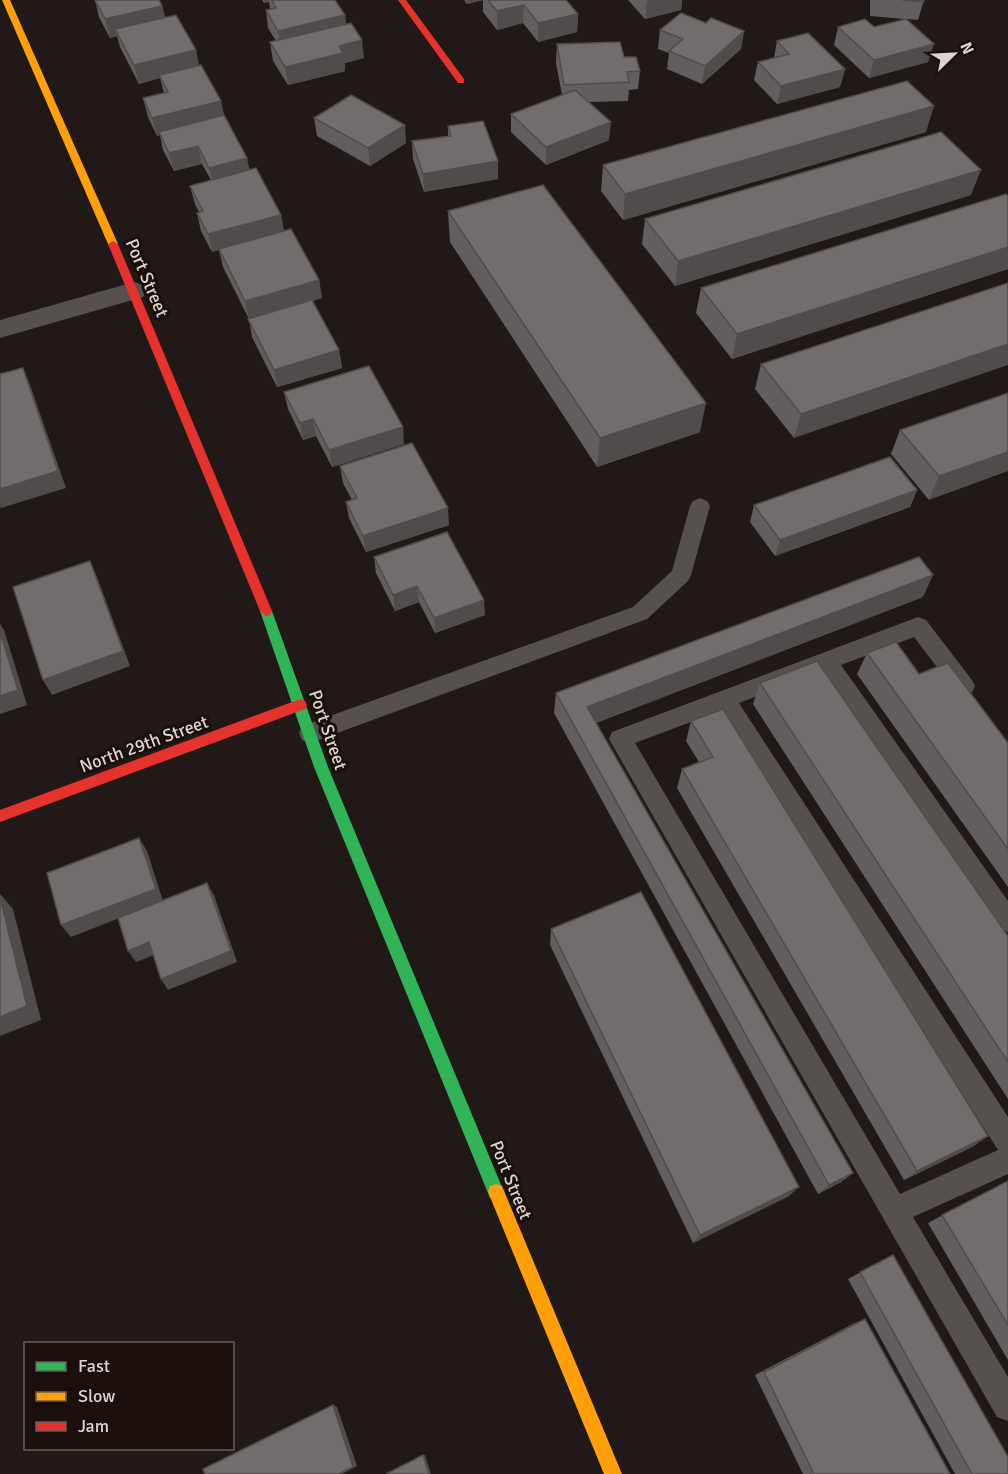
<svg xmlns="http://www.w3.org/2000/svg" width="1008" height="1474" font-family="Signika,sans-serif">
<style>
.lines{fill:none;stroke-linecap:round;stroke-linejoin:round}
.lane{fill:#56514f;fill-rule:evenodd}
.street{fill:#56514f;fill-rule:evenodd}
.fast{fill:#30b455;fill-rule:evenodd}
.slow{fill:#ff9f0a;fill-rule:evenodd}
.jam{fill:#e5322d;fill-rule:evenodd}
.wall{fill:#625d5e}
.shaded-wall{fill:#504c4c}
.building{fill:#726c6d;stroke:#504c4c;stroke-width:1.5}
.labels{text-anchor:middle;stroke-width:6;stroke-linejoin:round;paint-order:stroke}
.street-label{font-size:18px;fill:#ddd4d0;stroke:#1a0f0a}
</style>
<rect width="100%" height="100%" fill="#201917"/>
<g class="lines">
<!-- lane -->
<g class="lane">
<path d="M700,498l7,3 3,5 -19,69 -3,6 -41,38 -337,124 -8,-3 -3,-7 3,-7 331,-119 39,-36 18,-65 3,-5z"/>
<path d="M918,617l8,3 46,60 3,6 -3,6 -8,3 -8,-3 -42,-55 -73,28 167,236v31l-9,-3 -178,-257 -82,31 269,414v57l-95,43 95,160v44l-11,-4 -388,-678 3,-7zM720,711l278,439 -98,44 -265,-451z"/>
</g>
<!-- street -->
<path class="street" d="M134,282l9,3 4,6 -4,6 -143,41v-18z"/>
<!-- fast -->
<path class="fast" d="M266,606l6,5 56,156 176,425 -2,6 -6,2 -6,-2 -176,-431 -54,-156z"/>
<!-- slow -->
<g class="slow">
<path d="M2,0h8l108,244 -1,2h-8l-1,-2z"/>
<path d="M496,1184l6,2 120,288h-18l-116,-282 2,-6z"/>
</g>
<!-- jam -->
<g class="jam">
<path d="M398,0h8l58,79v4h-6z"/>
<path d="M113,241l5,3 154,367 -2,4 -4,1 -6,-5 -152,-367z"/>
<path d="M300,699l5,2 2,4 -2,4 -305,113v-12z"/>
</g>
</g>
<!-- wall -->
<g class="wall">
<path d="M95,0l67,6 3,11 34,48 51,105 31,45 3,16 35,49 3,18 -9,3 26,49 3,18 -65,19 -25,-50 -3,-18 -26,-52 -4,-17 -7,2 -11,-21 -4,-18 2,-1 -4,-8 -5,-18 21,-6 -9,-16 -28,7 -11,-21 -3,-15 -3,1 -9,-19 -5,-19 21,-5 -4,-15 -21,6 -19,-37 -3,-11 -7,2 -11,-21z"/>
<path d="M262,0h73l10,15 1,9 18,34 -19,5v8l-57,14 -15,-24 -3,-19 6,-1 -8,-13 -2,-18 4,-1 -1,-7 -5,1z"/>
<path d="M464,0h102l12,14 -1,18 -39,10 -15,-19 -26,7 -14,-18v-12l-16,4z"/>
<path d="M628,0h54l-1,10 -36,9z"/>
<path d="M870,0h54l-6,20 -12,-1 22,43 -59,16 -35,-33 4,-18h36l31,-8 -35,-3z"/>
<path d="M706,23l38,8 -3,18 -39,35 -35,-15 2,-16 -11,-4 2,-19z"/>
<path d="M777,41l68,28 -5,18 -63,17 -23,-24 4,-18 16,-4z"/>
<path d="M557,44l67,13 16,14 -2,18 -9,1 -1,11 -39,1 20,38 -63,25 -35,-33v-18l51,-19 -6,-32z"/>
<path d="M314,118l92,25 -36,23 -53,-30z"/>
<path d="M448,126l50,35v18l-74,13 -11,-33 -1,-18 36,-5z"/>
<path d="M926,132l-303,88 -22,-29 2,-26z"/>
<path d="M971,195l-296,91 -33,-42 3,-25z"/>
<path d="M1008,196v73l-276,90 -36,-46 5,-25z"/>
<path d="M448,211l252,221 -103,35 -147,-225z"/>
<path d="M1008,283l-214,155 -39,-49 6,-25z"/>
<path d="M284,392l120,52 -72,23 -16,-31 -13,4 -15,-31z"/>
<path d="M1008,393l-79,107 -38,-46 9,-24z"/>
<path d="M340,466l109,59 -83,27 -17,-34 -3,-16 6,-2 -9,-17z"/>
<path d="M917,490l-7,17 -135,49 -25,-34 4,-17z"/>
<path d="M374,557l111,58 -50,18 -16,-31 -24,9 -19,-38z"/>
<path d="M923,597l-327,126 257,450 -12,9 -23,12 -264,-481 2,-20z"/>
<path d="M867,653l52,21 89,69v144l-151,-213z"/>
<path d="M760,683l248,253v163l-255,-395z"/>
<path d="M691,721l297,415 -16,11 -68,33 -227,-392 5,-19 17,-7 -13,-21z"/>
<path d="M551,929l238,267 -96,47 -143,-298z"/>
<path d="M1008,1181v179l-80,-137z"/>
<path d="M893,1255l115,219h-53l-107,-195z"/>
<path d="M865,1319l85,155h-147l-48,-99 98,-51z"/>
</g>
<!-- shaded-wall -->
<g class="shaded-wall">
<path d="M264,0h5v2l-5,1z"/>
<path d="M467,0h16l-16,4z"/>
<path d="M650,0h32l-1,10 -36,9 2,-18z"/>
<path d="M524,5l-1,18 -26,7v-19z"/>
<path d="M162,6l4,18 -51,5 2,7 -7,2 -5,-19z"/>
<path d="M578,14l-1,18 -39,10v-19z"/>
<path d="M345,15l2,18 -66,16 -3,-18z"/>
<path d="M744,31l-3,18 -39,35 3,-18z"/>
<path d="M362,40l2,18 -19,5v8l-57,14 -3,-18 54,-21z"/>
<path d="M934,44l-6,18 -59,16 5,-18z"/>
<path d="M196,50l4,19 -41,6 1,3 -21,6 -5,-19z"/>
<path d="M845,69l-5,18 -63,17 4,-18z"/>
<path d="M221,101l4,18 -66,13 1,3 -3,1 -5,-18z"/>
<path d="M934,106l-8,26 -303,88 2,-26z"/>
<path d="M611,122l-2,18 -63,25v-18z"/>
<path d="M405,125l1,18 -36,23 -2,-18z"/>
<path d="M198,146l4,18 -28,7 -5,-18z"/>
<path d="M247,158l4,18 -37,10 -5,-18z"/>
<path d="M498,161v18l-74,13 -1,-18z"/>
<path d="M981,170l-10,25 -296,91 3,-25z"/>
<path d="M281,215l3,18 -72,19 -4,-18z"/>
<path d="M1008,247v22l-276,90 5,-25z"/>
<path d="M319,280l3,18 -73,21 -4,-18z"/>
<path d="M1008,344v21l-214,73 7,-24z"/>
<path d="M339,350l3,18 -65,19 -3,-17z"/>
<path d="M23,368l7,17 36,103 -65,20 -1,-2v-17z"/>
<path d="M706,403l-6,29 -103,35 3,-29z"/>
<path d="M313,419l3,17 -13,4 -3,-17z"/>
<path d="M403,427l1,17 -72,23 -3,-17z"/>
<path d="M1008,452v19l-79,29 10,-24z"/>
<path d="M917,490l-7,17 -135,49 5,-16z"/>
<path d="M448,508l1,17 -83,27 -3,-16z"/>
<path d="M90,561l7,16 33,89 -78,29 -9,-15z"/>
<path d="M933,575l-10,22 -338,130 2,-20z"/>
<path d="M417,586l2,16 -24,9 -2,-16z"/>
<path d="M484,600l1,15 -50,18 -1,-15z"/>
<path d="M0,624l4,6 23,75 -27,9z"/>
<path d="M139,838l8,13 16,50 -92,36 -10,-12z"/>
<path d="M207,883l7,12 23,67 -69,28 -7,-11z"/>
<path d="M0,894l13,15 28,111 -41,16z"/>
<path d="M149,942l8,12 -21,8 -8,-11z"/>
<path d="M988,1136l-16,11 -68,33 13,-9z"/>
<path d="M853,1173l-12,9 -23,12 11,-9z"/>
<path d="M799,1187l-10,9 -96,47 7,-8z"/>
<path d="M333,1405l4,2 20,59 -15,8h-4z"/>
<path d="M423,1455h2l6,19h-2z"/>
</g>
<!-- building -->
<g class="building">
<path d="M95,0h64l3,6 -57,13z"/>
<path d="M272,0h63l10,15 -67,16 -12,-21 10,-2z"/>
<path d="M488,0h78l12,14 -40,9 -14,-18 -27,6z"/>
<path d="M902,0h22v2z"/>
<path d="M681,13l25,10 5,-5 33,13 -39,35 -36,-15 14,-12 -23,-9z"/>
<path d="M176,15l20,35 -62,15 -19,-36z"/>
<path d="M865,19l9,8 32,-8 28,25 -60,16 -36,-33z"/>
<path d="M351,23l11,17 -23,6 4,7 -58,14 -15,-25z"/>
<path d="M808,33l37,36 -64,17 -23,-24 31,-8 -12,-13z"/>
<path d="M620,42l4,15h12l4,14 -13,1 2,10 -65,3 -7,-41z"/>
<path d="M201,65l20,36 -69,17 -9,-20 25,-6 -9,-17z"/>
<path d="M907,81l27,25 -309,88 -22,-29z"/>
<path d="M575,90l36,32 -65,25 -35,-33z"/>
<path d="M351,95l54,30 -37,23 -54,-30z"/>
<path d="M224,115l23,43 -38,10 -11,-22 -29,7 -10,-21z"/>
<path d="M483,121l15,40 -75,13 -11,-33 39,-5 -3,-10z"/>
<path d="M941,132l40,38 -303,91 -33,-42z"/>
<path d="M256,168l25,47 -73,19 -11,-21 6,-2 -13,-25z"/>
<path d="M543,185l163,218 -106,35 -152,-227z"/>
<path d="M1006,194l2,2v51l-271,87 -36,-46z"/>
<path d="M291,229l28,51 -74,21 -26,-52z"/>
<path d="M1008,283v61l-207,70 -40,-50z"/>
<path d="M312,300l27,50 -65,20 -26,-51z"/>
<path d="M369,366l34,61 -74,23 -16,-31 -13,4 -16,-31z"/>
<path d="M23,368l35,103 -58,18v-115z"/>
<path d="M1008,393v59l-69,24 -39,-46z"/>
<path d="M412,443l36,65 -85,28 -17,-34 11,-4 -17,-32z"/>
<path d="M890,457l27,33 -137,50 -26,-35z"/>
<path d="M447,532l37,68 -50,18 -17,-32 -24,9 -19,-38z"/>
<path d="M919,557l14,18 -346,132 266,466 -24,12 -273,-492z"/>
<path d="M90,561l33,90 -80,29 -30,-93z"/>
<path d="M0,632l18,58 -18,6z"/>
<path d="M896,642l23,32 29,-11 60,80v106l-141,-196z"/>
<path d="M817,661l191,275v126l-248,-379z"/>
<path d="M723,709l265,427 -71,35 -235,-402 31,-12 -22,-36z"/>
<path d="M139,838l17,51 -95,36 -14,-52z"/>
<path d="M207,883l24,68 -70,28 -12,-37 -21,9 -10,-33z"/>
<path d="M641,892l158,295 -99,48 -149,-306z"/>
<path d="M0,898l27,108 -27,11z"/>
<path d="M1008,1181v144l-66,-110z"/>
<path d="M893,1255l115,202v17h-36l-112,-202z"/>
<path d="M865,1319l85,155h-136l-50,-102z"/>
<path d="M333,1405l20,62 -15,7h-133l-2,-5z"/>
<path d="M423,1455l6,19h-43z"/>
</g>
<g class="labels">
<!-- street labels -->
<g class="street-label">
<text transform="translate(147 278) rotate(67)" y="6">Port Street</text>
<text transform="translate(328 730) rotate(71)" y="6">Port Street</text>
<text transform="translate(144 744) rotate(-20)" y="6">North 29th Street</text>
<text transform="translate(511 1180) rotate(68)" y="6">Port Street</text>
</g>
</g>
<!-- legend -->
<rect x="24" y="1342" width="210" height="108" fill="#1a0f0a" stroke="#685e59" stroke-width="1.5"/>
<rect x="36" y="1362" width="30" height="9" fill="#30b455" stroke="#685e59" stroke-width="1.5"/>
<text x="78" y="1372" font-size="18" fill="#ddd4d0">Fast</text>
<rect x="36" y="1392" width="30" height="9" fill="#ff9f0a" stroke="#685e59" stroke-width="1.5"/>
<text x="78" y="1402" font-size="18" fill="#ddd4d0">Slow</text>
<rect x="36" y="1422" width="30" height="9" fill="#e5322d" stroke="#685e59" stroke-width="1.5"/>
<text x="78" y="1432" font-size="18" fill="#ddd4d0">Jam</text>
<!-- north arrow -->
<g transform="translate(954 54) rotate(66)" stroke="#1a0f0a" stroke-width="4.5" paint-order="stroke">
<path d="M0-4.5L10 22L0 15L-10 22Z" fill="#ddd4d0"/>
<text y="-9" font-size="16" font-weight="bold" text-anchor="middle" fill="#ddd4d0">N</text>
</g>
</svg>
